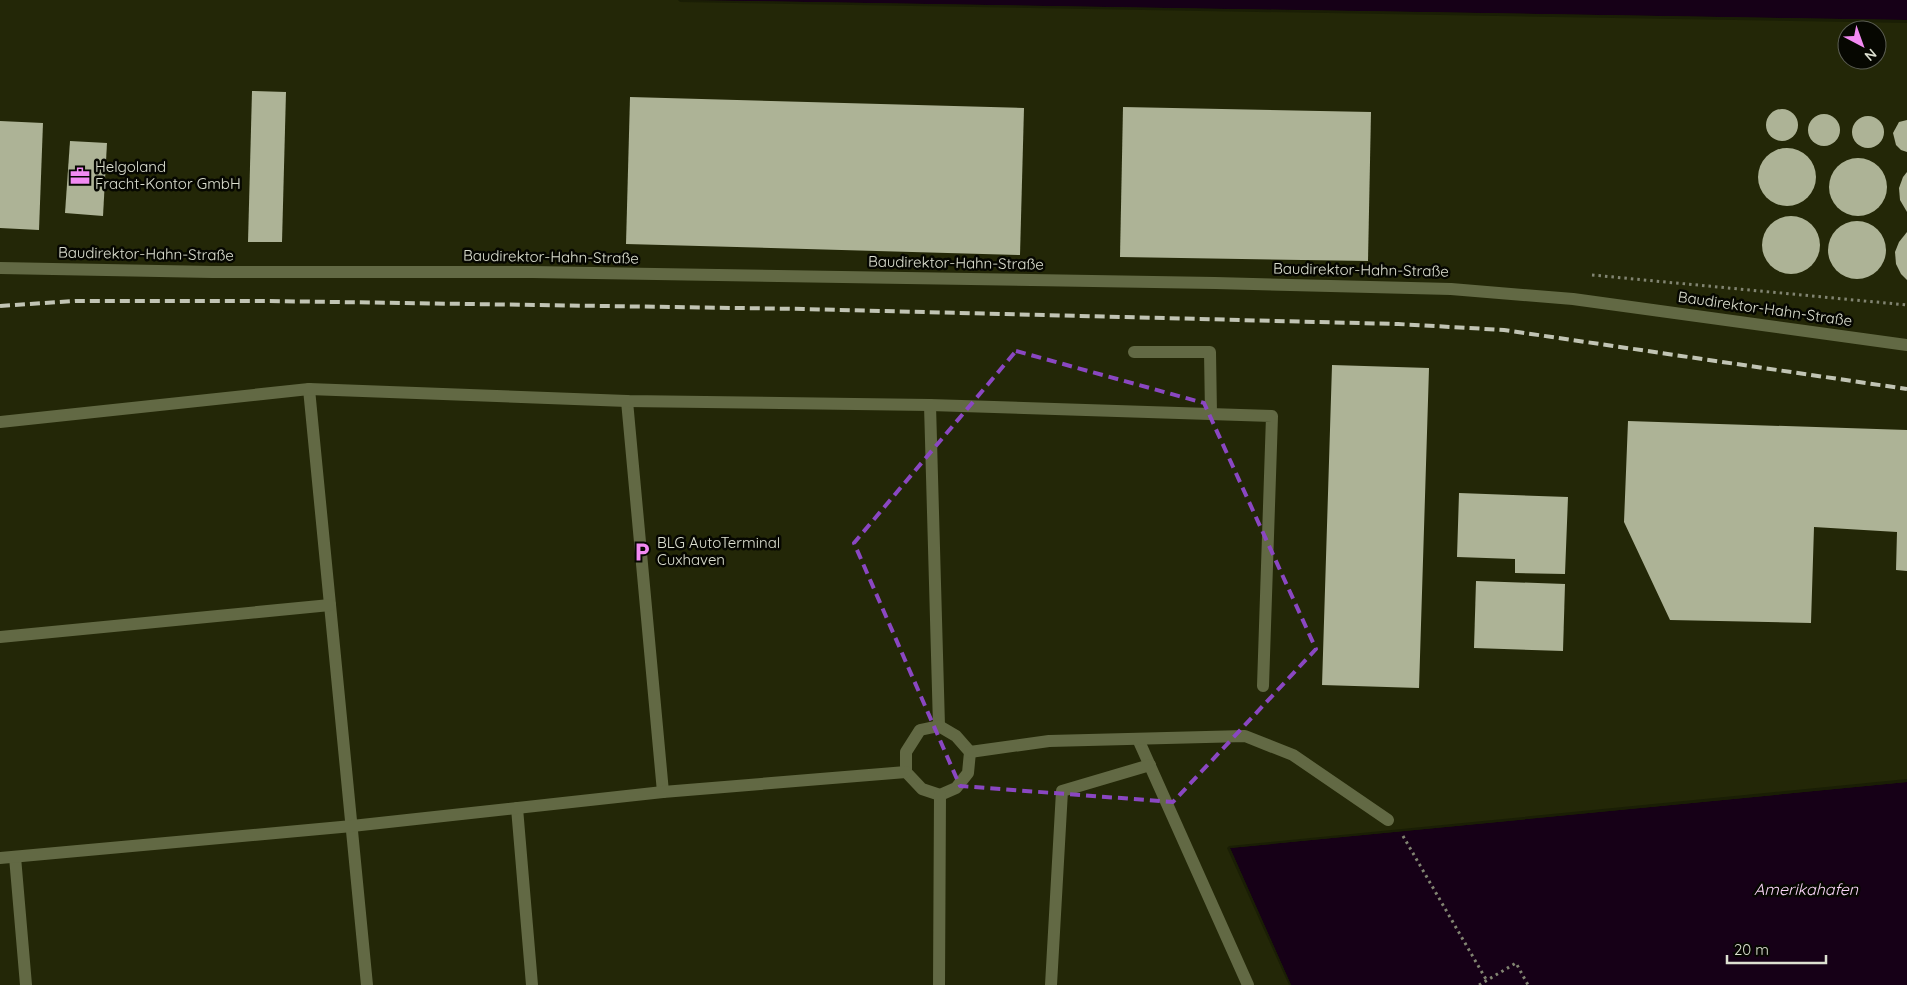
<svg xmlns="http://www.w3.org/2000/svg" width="1907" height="985" font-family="Quicksand,sans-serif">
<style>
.built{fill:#232707;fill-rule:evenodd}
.water{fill:#160017}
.pier{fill:#1a1e05}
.building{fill:#adb396}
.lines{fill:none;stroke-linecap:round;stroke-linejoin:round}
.path{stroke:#818471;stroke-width:3;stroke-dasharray:2.5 4;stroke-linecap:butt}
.minor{stroke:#626944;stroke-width:12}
.rail{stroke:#c1c4b4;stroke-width:4;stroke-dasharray:10 5;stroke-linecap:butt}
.marked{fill:none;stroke:#8a47c2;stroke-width:4;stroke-dasharray:10 6;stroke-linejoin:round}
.labels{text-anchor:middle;stroke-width:5;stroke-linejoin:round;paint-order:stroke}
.poi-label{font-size:15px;fill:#dde0d1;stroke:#060701;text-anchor:start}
.street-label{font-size:15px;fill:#dde0d1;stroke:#060701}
.water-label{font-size:16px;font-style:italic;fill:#fad5f8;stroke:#060701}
</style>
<rect width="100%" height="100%" fill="#1a1e05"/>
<!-- built -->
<path class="built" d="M0,0h680l1227,20v762l-677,66 61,137h-1291zM1847,30h30v30h-30z"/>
<!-- water -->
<g class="water">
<path d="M680,0h1227v20z"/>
<path d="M1907,782v203h-616l-61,-137z"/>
</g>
<!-- pier -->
<g class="pier">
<path d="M678,0l1229,20v3l-1227,-21z"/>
<path d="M1907,779v3l-677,66 61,137h-2l-62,-137 2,-2z"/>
</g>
<!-- building -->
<g class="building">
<path d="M252,91l34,1 -4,150h-34z"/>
<path d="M630,97l394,11 -4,147 -394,-11z"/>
<path d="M1123,107l248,5 -3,149 -248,-4z"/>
<circle cx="1782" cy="125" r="16"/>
<circle cx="1824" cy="130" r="16"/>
<circle cx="1868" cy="132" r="16"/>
<path d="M1907,120v32l-6,-2 -5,-5 -3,-12 6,-11z"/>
<path d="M0,121l43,2 -4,107 -39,-2z"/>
<path d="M70,141l37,2 -4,73 -38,-3z"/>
<circle cx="1787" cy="177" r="29"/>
<circle cx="1858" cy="187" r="29"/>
<path d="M1907,172v40l-7,-12 -1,-12 4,-11z"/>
<circle cx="1791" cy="245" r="29"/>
<circle cx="1857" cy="250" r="29"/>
<path d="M1907,232v48l-6,-6 -5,-10 -1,-12 4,-10z"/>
<path d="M1332,365l97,3 -10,320 -97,-3z"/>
<path d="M1628,421l279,9v141l-11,-1 1,-38 -83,-5 -3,96 -141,-3 -46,-98z"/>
<path d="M1459,493l109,4 -3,77 -50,-1v-14l-58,-2z"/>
<path d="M1476,581l89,3 -2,67 -89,-3z"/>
</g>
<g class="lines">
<!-- path -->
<g class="path">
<path d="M1592,275l315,30"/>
<path d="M1403,836l84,145"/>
<path d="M1479,985l37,-22 12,22"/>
</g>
<!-- minor -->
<g class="minor">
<path d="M0,268l212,4h320l683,11 236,6 122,10 334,46"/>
<path d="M1134,352h76l1,62"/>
<path d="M309,389l58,596"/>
<path d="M627,401l36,391"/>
<path d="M930,405l9,321"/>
<path d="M0,422l309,-33 318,12 303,4 342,11 -9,270"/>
<path d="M0,637l330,-32"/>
<path d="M939,726l17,10 14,16 -2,21 -12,15 -16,7 -18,-6 -16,-17v-20l14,-22z"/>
<path d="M1138,739l110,246"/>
<path d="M970,752l79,-11 196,-5 48,19 95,65"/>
<path d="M517,808l15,177"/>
<path d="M15,857l11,128"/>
<path d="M0,858l352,-32 311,-34 243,-20"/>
<path d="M939,985l1,-190"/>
<path d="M1051,985l11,-194 88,-26"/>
</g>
<!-- rail -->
<path class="rail" d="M0,306l75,-5h194l535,8 594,15 106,6 403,59"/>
</g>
<!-- marked area -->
<path class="marked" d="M1016,351l188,52 112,246 -143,153 -213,-16 -106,-243z"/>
<!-- icons -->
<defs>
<symbol id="office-bare" viewBox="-9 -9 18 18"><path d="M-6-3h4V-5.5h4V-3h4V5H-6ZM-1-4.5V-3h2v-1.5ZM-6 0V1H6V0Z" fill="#f28af2" stroke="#060701" stroke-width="2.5" paint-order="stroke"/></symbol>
<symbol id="parking-bare" viewBox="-9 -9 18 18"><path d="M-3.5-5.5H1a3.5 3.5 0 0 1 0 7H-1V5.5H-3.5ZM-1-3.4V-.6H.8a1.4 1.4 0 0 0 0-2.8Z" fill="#f28af2" stroke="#060701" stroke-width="2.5" paint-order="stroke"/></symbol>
</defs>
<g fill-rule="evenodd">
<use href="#office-bare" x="66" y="162" width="28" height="28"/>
<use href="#parking-bare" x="628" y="538" width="28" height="28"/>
</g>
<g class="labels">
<!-- poi labels -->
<g class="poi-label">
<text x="95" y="172">Helgoland<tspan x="95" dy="17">Fracht-Kontor GmbH</tspan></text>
<text x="657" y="548">BLG AutoTerminal<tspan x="657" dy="17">Cuxhaven</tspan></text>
</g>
<!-- street labels -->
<g class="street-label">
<text transform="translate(146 254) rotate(1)" y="5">Baudirektor-Hahn-Straße</text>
<text transform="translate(551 257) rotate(1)" y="5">Baudirektor-Hahn-Straße</text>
<text transform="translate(956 263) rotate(1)" y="5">Baudirektor-Hahn-Straße</text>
<text transform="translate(1361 270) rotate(1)" y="5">Baudirektor-Hahn-Straße</text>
<text transform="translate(1765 309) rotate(8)" y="5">Baudirektor-Hahn-Straße</text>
</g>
<!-- water labels -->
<g class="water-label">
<text x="1806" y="895">Amerikahafen</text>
</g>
</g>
<!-- north arrow -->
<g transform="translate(1862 45) rotate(139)"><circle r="24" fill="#060701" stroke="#5c5e54"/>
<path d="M0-4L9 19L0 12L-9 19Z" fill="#f28af2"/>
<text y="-8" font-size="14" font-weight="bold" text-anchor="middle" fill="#dde0d1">N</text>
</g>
<!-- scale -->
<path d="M1727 955v8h99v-8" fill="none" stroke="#dde0d1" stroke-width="2.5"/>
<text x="1734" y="955" font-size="15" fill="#dde0d1" stroke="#060701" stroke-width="4" paint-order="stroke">20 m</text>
</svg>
